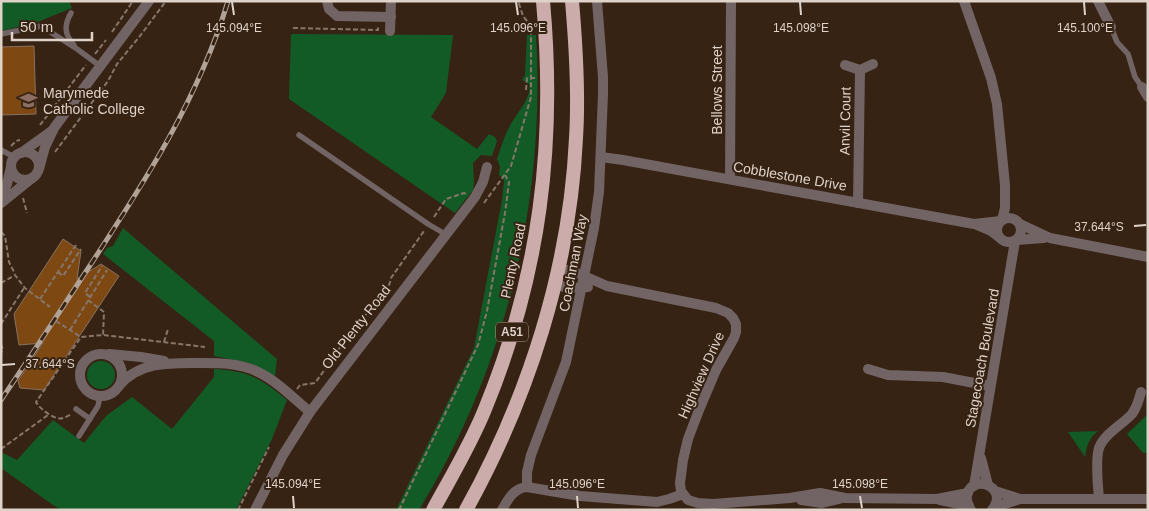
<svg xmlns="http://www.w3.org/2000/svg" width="1149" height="511" font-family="Helvetica,sans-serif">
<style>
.green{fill:#135b26}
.building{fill:#7e4812;stroke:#88715f}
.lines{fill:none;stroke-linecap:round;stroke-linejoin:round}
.path{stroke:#86766a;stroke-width:2;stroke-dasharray:5 2.5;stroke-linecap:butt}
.service{stroke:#726464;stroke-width:5.5}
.minor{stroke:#726464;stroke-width:10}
.tertiary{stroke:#726464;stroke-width:10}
.trunk{stroke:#ccacab;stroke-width:14}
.rail-casing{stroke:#b1a297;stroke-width:5}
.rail{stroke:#362313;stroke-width:3;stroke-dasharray:9;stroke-linecap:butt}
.ticks{fill:none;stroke:#dfd2c9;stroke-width:2}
.labels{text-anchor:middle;stroke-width:4;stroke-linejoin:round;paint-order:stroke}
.shield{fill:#362313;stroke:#ac9e92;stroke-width:1}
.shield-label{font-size:12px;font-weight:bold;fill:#dfd2c9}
.street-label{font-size:14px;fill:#dfd2c9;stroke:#362313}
.poi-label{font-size:14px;fill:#dfd2c9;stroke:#362313;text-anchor:start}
.ticks-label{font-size:12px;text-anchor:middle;fill:#dfd2c9;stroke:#362313;stroke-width:4;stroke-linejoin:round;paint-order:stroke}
</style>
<rect width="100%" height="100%" fill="#362313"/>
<!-- green -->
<g class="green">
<path d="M1,1h68l3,7 -37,15 -34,8z"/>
<path d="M291,34l162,1 -7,58 -15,24 46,32 12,-15 6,3 2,4 -5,15 -11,-1 -8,8 1,20 -1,7 -18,23 -166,-114z"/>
<path d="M527,35h9c10,165 -30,333 -117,475h-23l78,-162 28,-148 2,-20 -5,-5 1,-8 -3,-8c4,-11 7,-23 13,-33 6,-13 22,-27 19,-42l-7,-4 3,-5z"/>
<path d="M123,228l154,131 -2,17 -26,-13 -35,-7v-15l-111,-87 4,-6 6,-2z"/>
<circle cx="101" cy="375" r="14"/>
<path d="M214,369c35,2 46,9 73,31l-15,39 -36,71h-174l-9,-5 -52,-37v-13l2,-2 14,7 36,-40 31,23 22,-27 26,-19 40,32 42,-52z"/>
<path d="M1148,414v39h-5l-16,-19z"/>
<path d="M1098,431c-9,7 -11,14 -13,26l-17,-25z"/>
</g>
<!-- building -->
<g class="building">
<path d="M34,46l2,68 -35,1v-68z"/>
<path d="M63,239l18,12 -4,28 24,-15 18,12 -75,114 -24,-2 -2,-7 25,-38 -24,2 -5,-31z"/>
</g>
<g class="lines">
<!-- path -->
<g class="path">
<path d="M293,28l85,2v-4"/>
<path d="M112,32l21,-31"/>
<path d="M95,54l11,-14"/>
<path d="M526,90l1,-12h8"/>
<path d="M40,125l46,-60"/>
<path d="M11,146l5,-5 4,-1"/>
<path d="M55,152l53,-71 9,-17 23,-28 26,-35"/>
<path d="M23,198l4,15"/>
<path d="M484,203l27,-37 20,-69v-71l-8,-10 -5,-15"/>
<path d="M434,217l12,-18 18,-6 2,1"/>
<path d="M1,232l4,4 4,26 6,12"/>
<path d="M58,272l5,4 18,-27"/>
<path d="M1,283l14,-8 10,13 25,19"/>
<path d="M90,297l-5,-4 17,-27"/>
<path d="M40,299l36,-54"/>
<path d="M88,300l16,12 -1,23"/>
<path d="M56,321l25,16"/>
<path d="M1,324l23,-36"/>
<path d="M70,330l37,-60"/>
<path d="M164,342l4,-13"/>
<path d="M1,344l2,6 -2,3"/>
<path d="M297,389l3,-4 15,-2c15,-20 28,-42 44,-61 11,-13 29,-26 32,-44l33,-47"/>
<path d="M70,415c-3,1 -5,3 -7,3 -8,3 -24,-10 -27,-16l45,-65 22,-2 102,12"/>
<path d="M1,449l47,-34"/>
<path d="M238,510l31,-63"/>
<path d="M399,510l79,-165 9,-34 18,-98 4,-31 -4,-7"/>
</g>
<!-- service -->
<g class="service">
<path d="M71,13c-7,12 -7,21 3,32"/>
<path d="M1111,27l6,15 11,12 7,23 7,10"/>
<path d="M1,34l40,-8 36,23 23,17"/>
<path d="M299,135l129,89 17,10"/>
<path d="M1,150l13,7"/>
<path d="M76,409l14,10"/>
<path d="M79,436l19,-30 2,-10"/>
</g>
<!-- minor -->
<g class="minor">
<path d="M327,1l2,8 8,7 54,1"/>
<path d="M1098,1l13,26"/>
<path d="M390,31l1,-30"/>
<path d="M845,65l15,5 13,-6"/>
<path d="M1142,87l6,10"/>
<circle cx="25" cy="166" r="14"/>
<path d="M21,153l32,-23"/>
<path d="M601,157l22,3 351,64 27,-3"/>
<path d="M39,169l6,-22 9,-19 95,-127"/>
<path d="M730,179l1,-178"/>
<path d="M1,198l6,-14 4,-17"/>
<path d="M1,203l31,-25"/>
<path d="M858,203l2,-133"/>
<path d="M1020,224l30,14 98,19"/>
<path d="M977,225l14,6 8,6"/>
<path d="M1017,240l27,-2"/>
<path d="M559,268l16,4 32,14 109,22 12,5 5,5 3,6v8l-2,6 -18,32 -17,40 -11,29 -5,21 -3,23 1,8 7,9 10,3 15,1 77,-6 30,-5 25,5 92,1 31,-6"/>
<path d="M554,285l18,3 16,-1"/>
<circle cx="101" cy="375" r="21"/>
<path d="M109,354l32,3 23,4"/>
<path d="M868,369l20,6 55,2 47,9"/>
<path d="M119,386c20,-25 52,-23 82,-23 19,0 39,0 57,9 19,9 35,26 52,40"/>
<path d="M527,487l53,9 77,6 12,-3 14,-5"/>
<path d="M995,491l25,8h128"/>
<path d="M1099,499c-1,-14 -4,-38 0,-51 5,-14 23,-23 33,-34 5,-7 7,-14 9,-22"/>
<path d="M801,500l21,3 17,-4"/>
<path d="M940,500l29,6"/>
<path d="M995,507l25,-8"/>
<path d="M255,510l28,-55 27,-43 165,-215 8,-15 4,-15"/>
<path d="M502,510c6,-11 12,-22 25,-23v-15l4,-17 35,-93 28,-134 5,-36 4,-98v-17l-6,-76"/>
</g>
<!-- tertiary -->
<g class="tertiary">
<path d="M964,1l27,77 6,26 8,81v23l-3,12"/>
<circle cx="1009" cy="230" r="12"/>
<path d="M981,458l7,27"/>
<path d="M974,486l41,-245"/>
<path d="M971,510c-3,-5 -5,-9 -4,-15 6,-23 43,-7 25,15"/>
</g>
<!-- trunk -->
<g class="trunk">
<path d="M433,510c18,-33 38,-66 52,-101 55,-134 71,-264 58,-408"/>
<path d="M466,510c63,-114 104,-242 110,-372 3,-46 0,-91 -4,-137"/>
</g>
<defs>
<path id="rail" d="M1,400c30,-44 59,-89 88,-133 55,-84 110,-169 139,-266"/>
</defs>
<!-- rail casing -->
<use href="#rail" class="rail-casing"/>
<!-- rail -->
<use href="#rail" class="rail"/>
</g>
<!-- ticks -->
<path class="ticks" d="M232,2l2,13M516,2l2,13M800,2l1,13M1084,2l1,13M1134,226l12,-1M2,365l13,-1M293,496l1,12M577,496l1,12M860,496l2,12"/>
<!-- icons -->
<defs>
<symbol id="school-bare" viewBox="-9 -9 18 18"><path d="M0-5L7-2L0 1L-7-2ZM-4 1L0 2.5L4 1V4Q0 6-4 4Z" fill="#8d6e63" stroke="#362313" stroke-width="2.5" paint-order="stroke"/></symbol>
</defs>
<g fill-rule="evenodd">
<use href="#school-bare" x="16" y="88" width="25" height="25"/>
</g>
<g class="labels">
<!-- shield labels -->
<rect class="shield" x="496" y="322.5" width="32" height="19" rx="4"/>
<g class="shield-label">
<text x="512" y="336">A51</text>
</g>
<!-- street labels -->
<g class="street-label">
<text transform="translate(717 90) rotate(-90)" y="5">Bellows Street</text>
<text transform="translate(845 121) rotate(-89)" y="5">Anvil Court</text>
<text transform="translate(790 176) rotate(10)" y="5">Cobblestone Drive</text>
<text transform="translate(513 261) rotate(-78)" y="5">Plenty Road</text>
<text transform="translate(573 263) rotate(-79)" y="5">Coachman Way</text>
<text transform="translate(356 327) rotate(-52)" y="5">Old Plenty Road</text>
<text transform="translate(982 358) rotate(-80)" y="5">Stagecoach Boulevard</text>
<text transform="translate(701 375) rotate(-66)" y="5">Highview Drive</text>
</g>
<!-- poi labels -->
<g class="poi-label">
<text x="43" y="98">Marymede<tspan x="43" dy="16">Catholic College</tspan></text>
</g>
</g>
<g class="ticks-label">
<text x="234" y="32">145.094°E</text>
<text x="518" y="32">145.096°E</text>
<text x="801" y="32">145.098°E</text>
<text x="1085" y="32">145.100°E</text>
<text x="1099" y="231">37.644°S</text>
<text x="50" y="368">37.644°S</text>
<text x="293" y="488">145.094°E</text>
<text x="577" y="488">145.096°E</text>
<text x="860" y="488">145.098°E</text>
</g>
<!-- border -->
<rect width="1149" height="511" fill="none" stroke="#dfd2c9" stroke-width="5"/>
<!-- scale -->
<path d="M12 32v8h80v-8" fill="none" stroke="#dfd2c9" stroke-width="2.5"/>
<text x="20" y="32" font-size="15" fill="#dfd2c9" stroke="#362313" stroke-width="4" paint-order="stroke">50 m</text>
</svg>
